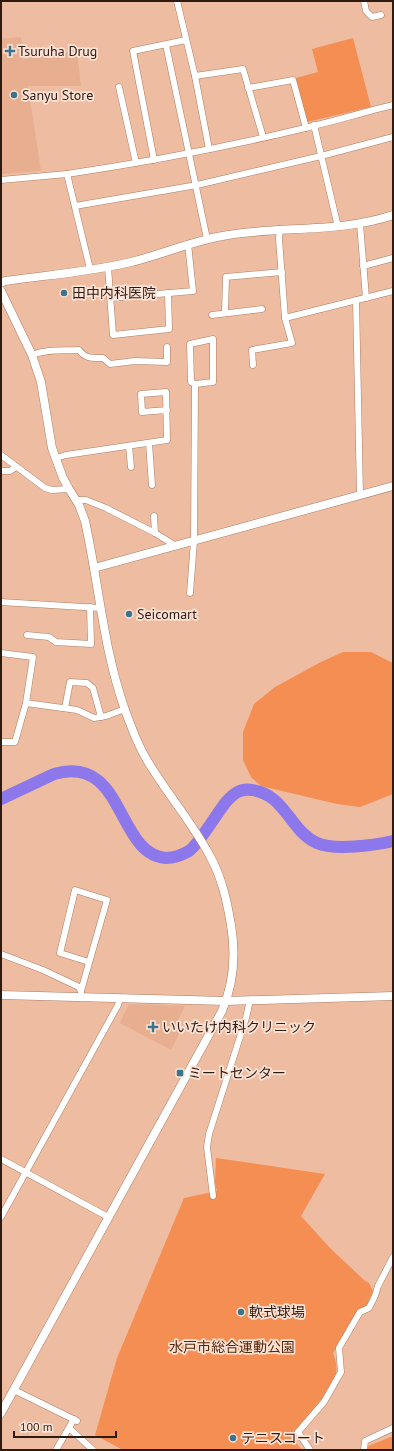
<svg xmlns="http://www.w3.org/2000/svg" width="394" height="1451" font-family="'PT Sans','Noto Sans JP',sans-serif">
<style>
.built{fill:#e7af90}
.green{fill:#f58e53}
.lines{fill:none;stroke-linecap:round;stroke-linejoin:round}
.river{stroke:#8c77eb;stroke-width:12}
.minor-casing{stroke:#ac7d64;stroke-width:7}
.tertiary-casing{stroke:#ac7d64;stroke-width:9}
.minor{stroke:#fff;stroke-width:6}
.tertiary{stroke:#fff;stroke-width:8}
.poi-dot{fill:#3b748d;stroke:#fde3d5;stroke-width:1.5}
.labels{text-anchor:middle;stroke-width:3.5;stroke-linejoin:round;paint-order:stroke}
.poi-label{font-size:14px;fill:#2d1b11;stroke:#fde3d5;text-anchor:start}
.park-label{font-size:14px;fill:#56280a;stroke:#fde3d5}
</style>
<rect width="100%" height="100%" fill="#eebca1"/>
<!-- built -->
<g class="built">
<path d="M21,37l3,27v-5l53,-8 4,35h-53l13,85 -40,3v-108h7h-7v-27z"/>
<path d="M129,1004l56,2 -9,18 6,4 -11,22 -51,-27z"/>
</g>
<!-- green -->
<g class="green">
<path d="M353,38l18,69 -64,15 -11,-44 22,-6 -6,-23z"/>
<path d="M343,652h28l22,11v131l-33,13 -23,-3 -76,-18 -10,-9 -8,-17v-28l11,-28 21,-17 46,-25z"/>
<path d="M216,1158l109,16 -24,42 29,32 34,32 5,3 4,8 -6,14 -10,6 -24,42c3,8 5,16 2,24 -4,15 -34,46 -45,59l12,14h-179l-28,-15 22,-77 67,-160 33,-7 -2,-8z"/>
<path d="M393,1436v14h-26l-1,-3z"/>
</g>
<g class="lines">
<!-- river -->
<path class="river" d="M1,799l53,-25c71,-21 62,81 112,84 8,0 16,-3 23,-7 10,-7 28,-38 37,-49 7,-8 14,-14 26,-12 33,4 38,41 65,53 18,8 57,2 76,-2"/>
<defs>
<g id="minor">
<path d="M177,1l18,75 14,73"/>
<path d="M364,1l2,10 6,6 9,-2"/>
<path d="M166,45l41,194"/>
<path d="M195,76l48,-7 20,68"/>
<path d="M119,87l17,76"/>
<path d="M248,88l45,-8 13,48"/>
<path d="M314,125l24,102"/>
<path d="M154,160l-21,-109 53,-11"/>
<path d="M1,180l66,-6"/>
<path d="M75,206l122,-21 124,-29 72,-19"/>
<path d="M360,224l6,74"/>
<path d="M280,229l-1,10 6,79 108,-27"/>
<path d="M363,266l30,-8"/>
<path d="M108,267l5,68 56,-6 -1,-36"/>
<path d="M90,269l-23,-95c80,-12 160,-27 238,-46 30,-7 59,-16 88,-23"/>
<path d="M110,298l83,-7 -5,-47"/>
<path d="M356,300l4,195"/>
<path d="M225,313l1,-36 56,-5"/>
<path d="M212,315l50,-6"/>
<path d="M32,355c15,-6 31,-4 47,-5 7,9 13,8 24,8l7,6 25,-3 32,1v-15"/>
<path d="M253,365l-1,-15 40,-7 -7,-25"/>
<path d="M149,443l3,42"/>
<path d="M129,446l2,21"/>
<path d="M1,455l44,33 7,2 17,-1"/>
<path d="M56,458l10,-3 101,-15 -1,-48 -25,2 1,18 25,-2"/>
<path d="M1,471h9l6,-4"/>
<path d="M76,500h10l20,8 49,25 21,13"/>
<path d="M154,516l1,17"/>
<path d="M190,593l4,-52 1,-157 18,-2v-43l-23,5 1,38 4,2"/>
<path d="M1,602l99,6"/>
<path d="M27,635l22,2 7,5 35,2 -1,-37"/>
<path d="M1,653l32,4 -7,46 -11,39h-14"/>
<path d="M26,703l51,7 17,8 12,-2 19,-7"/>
<path d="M65,708l5,-26 17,1 6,5 8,29"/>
<path d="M1,954l42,16 36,17 2,5"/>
<path d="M81,991l26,-91 -32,-10 -15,63 29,9"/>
<path d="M1,1159l107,58"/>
<path d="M213,1196l-6,-49 2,-13 37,-116 4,-18"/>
<path d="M1,1217l117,-212 2,-7"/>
<path d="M14,1390l63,31"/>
<path d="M69,1428l24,22"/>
<path d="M56,1450l18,-31"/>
<path d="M310,1450l-12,-18 26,-30 17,-30 -2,-24 21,-36 9,-4 6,-12 3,-10 15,-29"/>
<path d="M364,1450l1,-9 28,-13"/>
</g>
<g id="tertiary">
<path d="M1,283l4,-2c42,-6 85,-9 126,-19 33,-8 63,-22 97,-27 55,-9 111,-2 165,-20"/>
<path d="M1,291l31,64 9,27 11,66 11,30 6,11 10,16 6,16c14,63 18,127 40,189 7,19 14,38 25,55 19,31 43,59 60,91 12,22 17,45 21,69 5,30 3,58 -9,86l-221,402"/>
<path d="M94,568l299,-82"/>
<path d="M1,995l225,6 167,-5"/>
</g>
</defs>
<!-- minor casing -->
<use href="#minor" class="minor-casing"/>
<!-- tertiary casing -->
<use href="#tertiary" class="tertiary-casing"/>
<!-- minor -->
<use href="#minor" class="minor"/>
<!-- tertiary -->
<use href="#tertiary" class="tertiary"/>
</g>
<!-- markers -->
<g class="poi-dot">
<path d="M8 45h4v4h4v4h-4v4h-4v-4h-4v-4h4z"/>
<circle cx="14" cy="95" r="4"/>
<circle cx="64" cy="293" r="4"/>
<circle cx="129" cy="614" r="4"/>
<path d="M151 1021h4v4h4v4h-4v4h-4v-4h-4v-4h4z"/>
<rect x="176" y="1069" width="8" height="8" rx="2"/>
<circle cx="241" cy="1312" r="4"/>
<circle cx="233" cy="1438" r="4"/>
</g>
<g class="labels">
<!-- poi labels -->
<g class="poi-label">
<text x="18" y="56">Tsuruha Drug</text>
<text x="22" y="100">Sanyu Store</text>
<text x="72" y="298">田中内科医院</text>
<text x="137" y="619">Seicomart</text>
<text x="162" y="1032">いいたけ内科クリニック</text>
<text x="188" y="1078">ミートセンター</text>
<text x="249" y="1317">軟式球場</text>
<text x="241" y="1443">テニスコート</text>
</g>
<!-- park labels -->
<g class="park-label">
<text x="232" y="1352">水戸市総合運動公園</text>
</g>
</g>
<!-- border -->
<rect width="394" height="1451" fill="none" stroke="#2d1b11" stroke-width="4"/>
<!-- scale -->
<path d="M14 1431v6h102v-6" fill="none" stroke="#2d1b11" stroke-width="2"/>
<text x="20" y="1431" font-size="12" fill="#2d1b11" stroke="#fde3d5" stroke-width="3" paint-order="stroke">100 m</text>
</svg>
